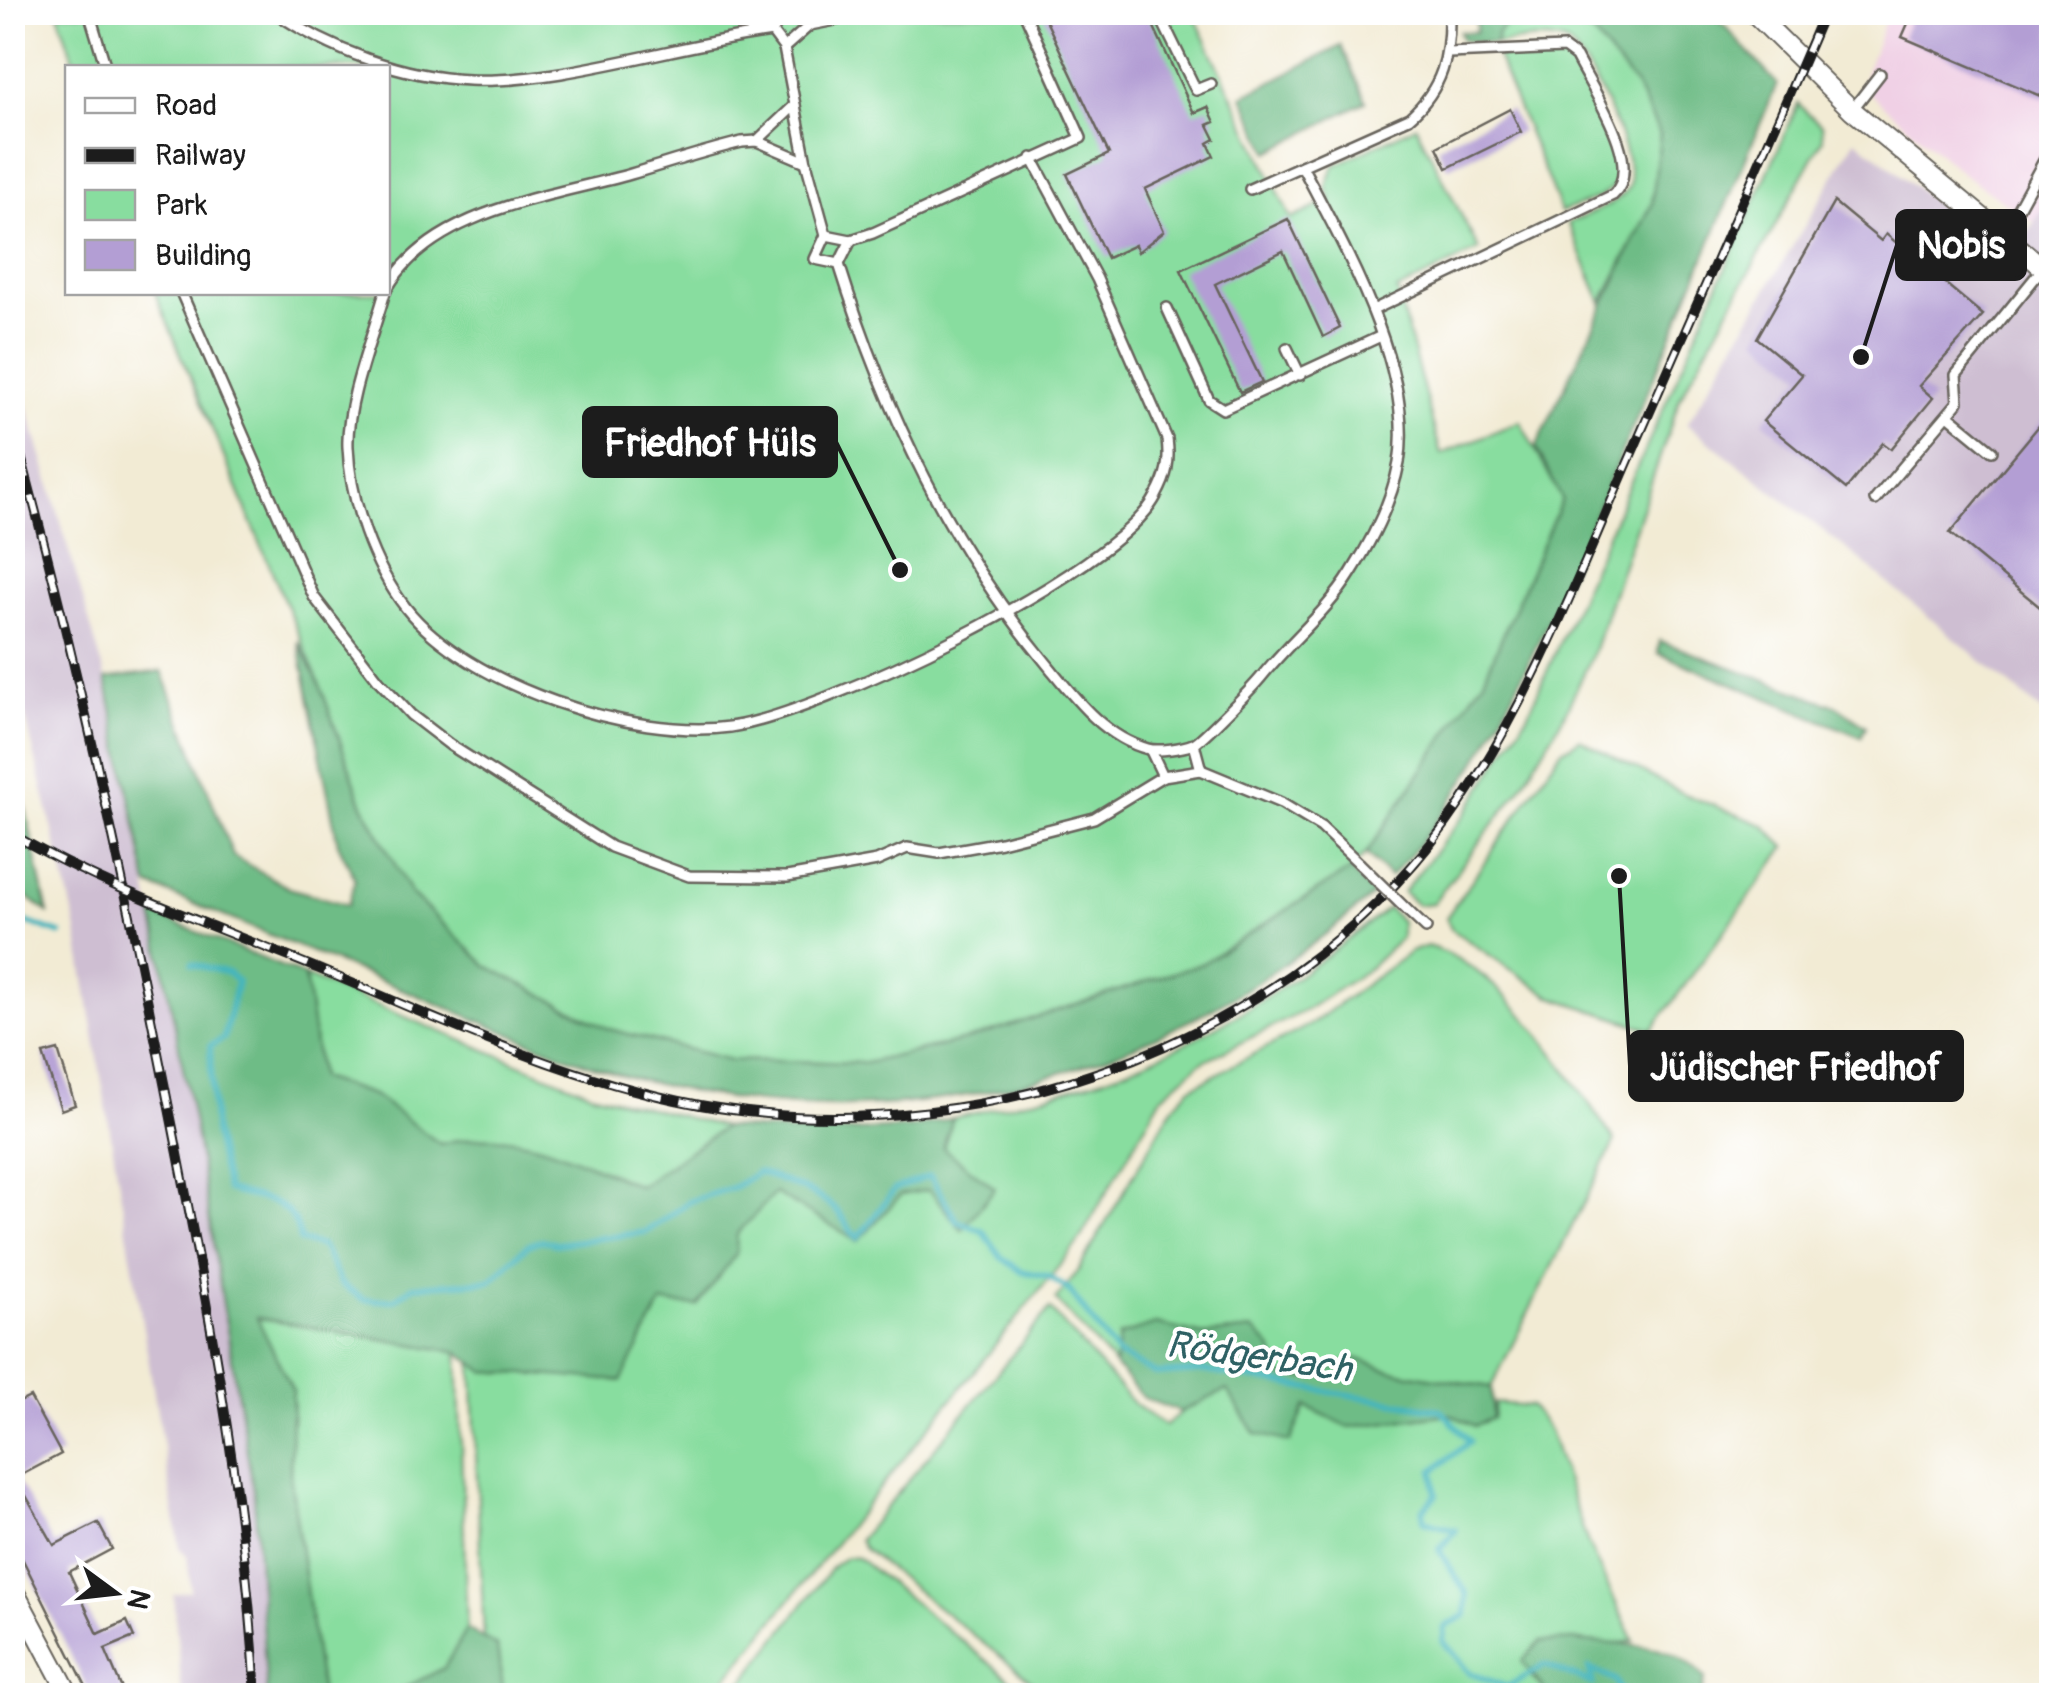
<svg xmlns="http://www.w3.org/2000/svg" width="2064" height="1708" font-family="Pangolin,sans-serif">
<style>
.built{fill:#f0d0e5}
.industrial{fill:#cebed2}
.green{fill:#88dd9f;stroke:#527c5e;stroke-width:2.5}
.forest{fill:#6ebc86;stroke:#456c51;stroke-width:2.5}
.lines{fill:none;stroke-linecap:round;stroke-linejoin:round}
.stream{stroke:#45b5bd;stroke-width:6}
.building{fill:#b39ed4}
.service-casing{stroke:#67645c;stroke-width:14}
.minor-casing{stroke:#67645c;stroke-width:22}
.service{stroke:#fff;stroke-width:9}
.minor{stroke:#fff;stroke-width:18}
.rail-casing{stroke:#1c1c1c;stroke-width:10}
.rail{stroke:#fff;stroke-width:6;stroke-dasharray:19;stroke-linecap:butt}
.service-bridge-casing{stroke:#67645c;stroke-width:14;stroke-linecap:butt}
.service-bridge{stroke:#fff;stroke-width:9}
.labels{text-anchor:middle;stroke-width:8;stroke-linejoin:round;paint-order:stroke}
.water-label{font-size:38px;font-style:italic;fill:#2e6164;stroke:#fff}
.leader{fill:none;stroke:#1c1c1c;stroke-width:4}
.callout-dot{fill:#1c1c1c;stroke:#fff;stroke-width:4}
.callout{fill:#1c1c1c;stroke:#1c1c1c;stroke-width:4}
.callout-label{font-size:38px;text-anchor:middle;font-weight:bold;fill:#fff}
</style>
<rect width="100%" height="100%" fill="#fff"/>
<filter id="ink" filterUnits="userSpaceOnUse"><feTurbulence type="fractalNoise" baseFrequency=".01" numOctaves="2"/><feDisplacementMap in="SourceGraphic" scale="20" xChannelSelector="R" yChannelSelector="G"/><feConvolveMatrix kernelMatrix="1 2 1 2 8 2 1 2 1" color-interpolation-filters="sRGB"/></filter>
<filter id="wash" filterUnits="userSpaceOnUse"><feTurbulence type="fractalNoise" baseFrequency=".0048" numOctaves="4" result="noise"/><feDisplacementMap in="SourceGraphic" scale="40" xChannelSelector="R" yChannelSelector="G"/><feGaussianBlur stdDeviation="2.25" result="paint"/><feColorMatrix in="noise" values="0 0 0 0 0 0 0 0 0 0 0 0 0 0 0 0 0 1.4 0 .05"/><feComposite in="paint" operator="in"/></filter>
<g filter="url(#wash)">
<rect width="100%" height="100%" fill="#f2ebd4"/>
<!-- built -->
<path class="built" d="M1888,13h163v182l-16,28 -73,-50 -101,-87z"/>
<!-- industrial -->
<g class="industrial">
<path d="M1856,139l153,123 42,-67v524l-198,-165 -166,-130z"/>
<path d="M12,352l94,327 87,440 61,376 13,200h-85l-9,-101 18,-3 -4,-36 -7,-6 -105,-628 -62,-254z"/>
</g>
<!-- green -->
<g class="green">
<path d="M58,13h1135l98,206 41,-19 -6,-12 8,-22 82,-40 63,124 -82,41 44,163 79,-33 42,78 -78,180 -118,175 -16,16 -147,93 -233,76 -104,24 -136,-3 -121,-31 -122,-63 -76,-72 -49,-91 -42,-118 -165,-392 233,-1v-224l-312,-1z"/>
<path d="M1511,19l41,1 40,13 43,52 25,49 -8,70 -50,99 -34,-80c18,-9 49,-17 60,-35 13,-21 -41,-136 -63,-145 -20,-8 -48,-1 -69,1l2,-12z"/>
<path d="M1547,51l17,2 9,9 49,109c-7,26 -38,32 -61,41l-65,-158z"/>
<path d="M1798,104l24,22 1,13 -143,259 -89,260 -29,61 -42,70 -87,114 -16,2 -14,-13 63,-79 62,-99z"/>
<path d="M1580,739l104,55 80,31 22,22 -134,183 -100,-33 -101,-68 -5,-11 115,-167z"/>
<path d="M1388,908l13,13v17l-34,32 -61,40 -106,53 -38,33 -85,148 -364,451h-210l-6,-49 -13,-8 -12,-276 12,9 137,9 41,-77 113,-110 83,48 43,-46 28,-6 33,40 -19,-81 10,-30c42,-10 85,-19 126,-32 115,-35 217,-103 309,-178z"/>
<path d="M1427,946c79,21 142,131 188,195l-124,246 -99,-16 -36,-12 -51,19 -23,-2 -11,-28 -17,-18 -51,5 -47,-11 -37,12 -4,30 -59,-66 23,-31 95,-164 16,-17 123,-65 97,-71z"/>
<path d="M305,976l286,117 133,34 -84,59c-67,-28 -127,-63 -200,-42l-67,-49 -53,-17z"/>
<path d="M1050,1309l83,94 32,23 26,-22 37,-14 28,44 49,-28 45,21 100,-13 43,4 2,-15 36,3 18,24 39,114 46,97 -30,4 -31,-5 -41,37 16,18h-499l-185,-146 -5,-9z"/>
<path d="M256,1318l202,34 9,277 -23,39 -54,27h-69l-31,-221 3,-83z"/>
<path d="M846,1557l12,1 171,137h-296l100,-129z"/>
</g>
<!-- forest -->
<g class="forest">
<path d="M1476,13h237l64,71c-63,149 -124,299 -189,446 -53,119 -106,252 -198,347l-24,-23 118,-175 78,-180 -26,-52 116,-243 8,-70 -25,-49 -43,-52 -40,-13 -41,-1 -13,13 -3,12 -33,-4 -3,-8h17z"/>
<path d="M1341,46l25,55 -97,51 -26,-56z"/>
<path d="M298,641l22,44 42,118 49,91 76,72 122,63 121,31 136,3 104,-24 233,-76 147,-93 23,25c-202,177 -454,252 -717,189 -74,-17 -144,-50 -213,-78 -99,-41 -197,-81 -295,-121l-42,-206 56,-8 71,185 56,32 59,17 7,-26 -17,-35z"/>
<path d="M1660,641l177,65 29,20 -5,11 -203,-84z"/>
<path d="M13,752l35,161 -35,-27z"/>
<path d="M153,914l152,62 15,102 53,17 67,49c77,-21 130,14 199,42l85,-59 99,6 90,-6 40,-9 -10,30 52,40 -33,42 -33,-40 -28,5 -43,46 -83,-48 -38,41 -1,20 -39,52 -35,-3 -41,78 -137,-10 -26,-19 -201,-34 36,73 -3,83 31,221h-54l-13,-200 -61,-376z"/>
<path d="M1156,1324l47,11 51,-5 17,18 12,28 22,2 51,-20 36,13 99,16 2,31 -18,8 -25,-12 -101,13 -43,-21 -16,36 -34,-8 -29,-44 -47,22 -37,-14 -28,-32 4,-30z"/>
<path d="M467,1629l30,17 6,49h-113l54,-27z"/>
<path d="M1573,1640c49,9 95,-6 132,38l-3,17h-154l-26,-34 18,-19z"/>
</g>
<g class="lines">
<!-- stream -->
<g class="stream">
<path d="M12,917l49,17"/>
<path d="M192,964l36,9 9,8 -13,57 -14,8 4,86 13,58c37,11 67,8 73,51l22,5 19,38 24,16h29l19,-14 77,-5 38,-36 13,-5 15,4 90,-12 44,-31 44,-14 24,-15c25,10 62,20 80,40 8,9 10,18 20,26l37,-49 35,-13 27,45 25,9 19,27 20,14 26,5 21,13 49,65 39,20 49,-3 236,39 29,31 -37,30 3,24 -13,15 1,11 32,9 -17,20 28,44 -1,21 -21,12 -2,14 27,32 37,14 38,-22 48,19 -4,-16 27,13 6,15"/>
</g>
</g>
<g id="blocks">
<!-- building -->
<g class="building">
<path d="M1042,12h105l47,101 14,-6 7,15 -7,3 7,14 -7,4 6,13 -69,33 19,42 -26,21 -3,-7 -28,13 -40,-84 42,-20z"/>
<path d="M1913,12h139v70l-7,16 -143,-61z"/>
<path d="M1510,109l11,23 -74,36 -10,-21z"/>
<path d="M1834,202l47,39 5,-7 97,81 -64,71 14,12 -42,51 -8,-6 -37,46 -83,-68 39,-46 -45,-37z"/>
<path d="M1288,219l52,109 -17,9 -40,-86 -68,33 47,98 -22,10 -59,-122z"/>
<path d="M2052,410v207l-102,-84z"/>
<path d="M58,1050l17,55 -14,5 -18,-56z"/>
<path d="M30,1397l31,57 -45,24 38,67 44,-22 14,26 -43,23 29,62 29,-13 7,16 -29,12 20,47h-34l-79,-158v-132z"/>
</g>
</g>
</g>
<g filter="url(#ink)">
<use href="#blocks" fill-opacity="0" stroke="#67645c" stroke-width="2.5"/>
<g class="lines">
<defs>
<g id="service">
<path d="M89,12l17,56"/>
<path d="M275,12c54,38 128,65 194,68 90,4 210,-36 303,-48"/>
<path d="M783,12l-11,20 12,16 22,114 20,73 -11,24 24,5c47,150 111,284 212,405 26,32 55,69 97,80 10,3 35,-1 45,-5 8,-3 61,-58 69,-68 28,-35 65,-64 89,-103 21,-33 41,-72 48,-110 16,-94 -55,-216 -97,-297"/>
<path d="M1158,12l38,78 15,-6"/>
<path d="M810,25l66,-13"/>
<path d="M784,48l26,-23 -25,-13"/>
<path d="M1852,110l28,-36"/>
<path d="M757,141l38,-36"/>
<path d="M1250,189l159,-71c34,-30 41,-62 40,-106"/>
<path d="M2004,234l48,-88"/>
<path d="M826,235l25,5 22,-7 208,-95 -57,-126"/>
<path d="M839,264l12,-24"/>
<path d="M388,287c46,-78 163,-90 243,-113 37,-11 73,-23 111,-32l15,-1 49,21"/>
<path d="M181,292l133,305 65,84 32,34 39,30 161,102 78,29 98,1 90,-16 30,-13 32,5 62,-11 93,-24 69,-42"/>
<path d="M385,292c-12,44 -39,110 -37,155 2,54 25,119 58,161 62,78 227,132 324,119 88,-12 387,-154 426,-231 11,-20 14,-34 11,-57l-70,-160 -65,-121"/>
<path d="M1167,308l42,92 14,9 156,-72"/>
<path d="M1373,310l240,-115c32,-29 -20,-104 -37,-138l-12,-9 -115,5"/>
<path d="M1287,348l13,27"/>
<path d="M1948,415l44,36"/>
<path d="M1875,500l83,-98 -2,-27 87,-107"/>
<path d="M1194,744l7,26"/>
<path d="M1151,751l12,25 38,-6 80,33 40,24 38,36"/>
<path d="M1410,913l16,15"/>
</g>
<g id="minor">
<path d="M1753,12l99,98 200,165"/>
<path d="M12,1587l58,109"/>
</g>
</defs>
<!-- service casing -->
<use href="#service" class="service-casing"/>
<!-- minor casing -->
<use href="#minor" class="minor-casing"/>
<!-- service -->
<use href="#service" class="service"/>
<!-- minor -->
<use href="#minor" class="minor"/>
<defs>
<g id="rail">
<path d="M12,423c62,225 111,452 156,680 39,197 77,392 88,593"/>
<path d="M12,834c97,56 205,93 307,135 129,54 259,117 399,139 274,43 586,-71 743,-306 74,-110 121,-235 174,-356 63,-145 128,-289 189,-434"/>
</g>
</defs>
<!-- rail casing -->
<use href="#rail" class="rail-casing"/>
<!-- rail -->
<use href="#rail" class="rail"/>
<defs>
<path id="service-bridge" d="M1359,863l51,50"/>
</defs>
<!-- service-bridge casing -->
<use href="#service-bridge" class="service-bridge-casing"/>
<!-- service-bridge -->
<use href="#service-bridge" class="service-bridge"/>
</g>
</g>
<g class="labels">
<!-- water labels -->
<g class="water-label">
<text transform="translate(1259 1356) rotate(8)" y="13">Rödgerbach</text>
</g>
</g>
<!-- callouts -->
<path class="leader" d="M1861 357L1897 245M900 570L836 442M1619 876L1630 1066"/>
<g class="callout-dot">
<circle cx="1861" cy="357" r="10"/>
<circle cx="900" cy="570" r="10"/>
<circle cx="1619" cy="876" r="10"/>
</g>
<g class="callout">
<rect x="1897" y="211" width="128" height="68" rx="10"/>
<rect x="584" y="408" width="252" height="68" rx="10"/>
<rect x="1630" y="1032" width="332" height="68" rx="10"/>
</g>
<g class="callout-label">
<text x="1961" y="258">Nobis</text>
<text x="710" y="456">Friedhof Hüls</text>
<text x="1796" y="1080">Jüdischer Friedhof</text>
</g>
<!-- margin -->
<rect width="2064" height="1708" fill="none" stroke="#fff" stroke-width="50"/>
<!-- legend -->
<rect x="65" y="65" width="325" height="230" fill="#ffffff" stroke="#a4a4a4" stroke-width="2.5"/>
<rect x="85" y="98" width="50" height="15" fill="#ffffff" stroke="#a4a4a4" stroke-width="2.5"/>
<text x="155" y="115" font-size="30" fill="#1c1c1c">Road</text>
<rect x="85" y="148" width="50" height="15" fill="#1c1c1c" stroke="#a4a4a4" stroke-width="2.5"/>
<text x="155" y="165" font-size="30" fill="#1c1c1c">Railway</text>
<rect x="85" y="190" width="50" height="30" fill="#88dd9f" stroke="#a4a4a4" stroke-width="2.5"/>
<text x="155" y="215" font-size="30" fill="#1c1c1c">Park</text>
<rect x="85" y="240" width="50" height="30" fill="#b39ed4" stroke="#a4a4a4" stroke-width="2.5"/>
<text x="155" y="265" font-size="30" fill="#1c1c1c">Building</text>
<!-- north arrow -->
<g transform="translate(115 1593) rotate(105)" stroke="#ffffff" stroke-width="8" paint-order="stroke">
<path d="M0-8L18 38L0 25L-18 38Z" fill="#1c1c1c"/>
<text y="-15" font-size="28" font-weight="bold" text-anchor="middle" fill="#1c1c1c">N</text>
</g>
</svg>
